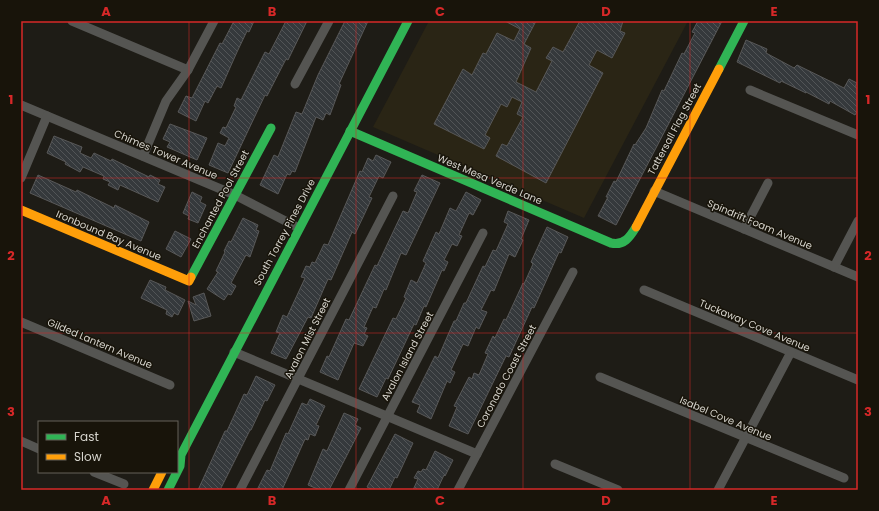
<svg xmlns="http://www.w3.org/2000/svg" width="879" height="511" font-family="Poppins,sans-serif">
<style>
.built{fill:#2a2515}
.building{fill:url(#building-back-hatch);stroke:#585858}
.lines{fill:none;stroke-linecap:round;stroke-linejoin:round}
.street{stroke:#555552;stroke-width:9}
.fast{stroke:#30b455;stroke-width:9}
.slow{stroke:#ff9f0a;stroke-width:9}
.grid{fill:none;stroke:#d62828;stroke-width:1;stroke-opacity:0.55}
.labels{text-anchor:middle;stroke-width:3;stroke-linejoin:round;paint-order:stroke}
.street-label{font-size:10px;fill:#d7d5ce;stroke:#18140a}
.neatline{fill:none;stroke:#d62828;stroke-width:1.5}
.grid-label{font-size:13px;text-anchor:middle;font-weight:bold;fill:#d62828}
</style>
<defs>
<pattern id="building-back-hatch" width="6" height="6" patternUnits="userSpaceOnUse"><rect width="6" height="6" fill="#35393c"/><path d="M-1 5l2 2M0 0l6 6M5-1l2 2" fill="none" stroke="#525557"/></pattern>
</defs>
<rect width="100%" height="100%" fill="#1e1c16"/>
<!-- built -->
<path class="built" d="M429,21h259l-104,197 -211,-91z"/>
<!-- building -->
<g class="building">
<path d="M234,21h20l-5,11 -2,-1 -10,21 -16,36 -4,-2 -9,17 -3,-2 -9,20 -18,-9 8,-16 6,2 28,-55 2,1z"/>
<path d="M286,21h21l-19,39 -2,-1 -19,37 -2,-1 -37,78 -19,-8 9,-22 7,3 4,-8 -9,-5 3,-6 3,1 10,-21 -2,-1 3,-8 4,2 24,-48 4,2z"/>
<path d="M345,21h23l-29,63 2,1 -11,30 -4,-2 -3,7 -7,-3 -21,55 -3,-1 -2,4 -3,-1 -9,20 -18,-9 14,-30 4,2 18,-45 6,2 16,-39z"/>
<path d="M505,21h31l-12,23 7,4 -15,34 20,10 16,-31 -6,-3 7,-11 10,5 17,-31h43l-3,10 5,2 -13,25 -15,-8 -8,15 14,8 -57,110 -50,-27 6,-12 5,2 16,-29 -6,-3 5,-12 -10,-5 -5,10 -6,-3 -16,31 5,3 -6,11 -50,-25 29,-55 9,6 11,-22 3,1 11,-21 17,8 6,-12z"/>
<path d="M698,21h24l-106,204 -18,-9 10,-19h-2l8,-16 2,1 18,-38 1,1 11,-17 16,-38 2,1 18,-38 2,1 11,-21 -3,-1z"/>
<path d="M746,40l21,9 -1,4 28,15 3,-3 47,23 5,-9 8,4 -2,4 3,2v21l-3,5 -25,-14 -1,3 -23,-12v1l-25,-12 -1,2 -43,-21z"/>
<path d="M170,124l37,14 -10,22 -30,-13 3,-5 -7,-3z"/>
<path d="M54,136l28,11 -2,6 11,5 3,-5 17,8 1,-2 37,18 1,-2 10,5 -2,4 7,3 -7,15 -38,-17 -2,5 -10,-5 2,-3 -7,-3 1,-3 -21,-9 -3,5 -15,-8 1,-2 -19,-9z"/>
<path d="M376,155l15,7 -8,16 -4,-2 -10,21 3,1 -8,17 -9,19 -3,-2 -21,48 -3,-1 -17,39 -3,-1 -22,42 -15,-6 9,-20 -4,-1 7,-17 4,2 18,-39 -4,-1 5,-11 4,1 2,-5 3,1 9,-19 4,1 32,-74 2,1 6,-14 5,3z"/>
<path d="M38,175l38,17 1,-2 37,18 1,-3 34,17 -8,19 -111,-48z"/>
<path d="M422,175l18,8 -34,72 -5,-2 -15,37 -2,-1 -8,19 -3,-1 -9,20 3,1 -3,6 4,2 -5,10 -9,-3 -16,37 -18,-8 7,-16 2,1 17,-38 3,1 26,-55 2,1 26,-55 5,2 9,-21 -3,-1z"/>
<path d="M192,192l10,5 -2,5 6,3 -8,18 -10,-4 1,-3 -6,-3z"/>
<path d="M466,192l15,8 -8,15 -4,-2 -10,22 3,1 -5,10 -5,-2 -8,16 4,2 -4,9 -2,-1 -16,37 -2,-1 -8,19 -2,-1 -26,55 -2,-1 -9,19 -18,-8 34,-71 3,1 10,-21 -2,-1 7,-17 6,3 9,-20 -3,-2 13,-29 3,2 11,-26 6,3z"/>
<path d="M508,211l21,9 -8,19 2,1 -8,17 -6,-3 -15,37 -3,-1 -10,20 6,2 -8,17 -3,-2 -8,19 -5,-2 -12,26 4,2 -5,11 -3,-2 -16,38 -14,-7 3,-7 -8,-3 23,-46 3,2 16,-37h2l8,-18h2l17,-37 2,1 8,-17 3,1 12,-27 -4,-2z"/>
<path d="M243,218l15,7 -2,5 3,1 -9,26 -4,-2 -15,28 5,3 -5,9 -3,-1 -4,6 -17,-11 11,-17 -2,-1 9,-19 -1,-1 5,-10 2,1z"/>
<path d="M547,227l21,10 -7,16 -2,-1 -25,56 -2,-1 -23,50 -3,-1 -38,78 -19,-8 8,-19 -3,-1 15,-29 3,2 2,-6 5,2 9,-21 -3,-1 8,-17 2,2 9,-19 2,1 17,-37 1,1 9,-20 -2,-2z"/>
<path d="M175,231l16,8 -10,18 -15,-8z"/>
<path d="M150,280l16,7 -1,3 20,10 -7,15 -4,-2 -2,4 -6,-3 1,-4 -26,-12z"/>
<path d="M204,293l7,23 -17,5 -6,-20 8,4 -3,-8z"/>
<path d="M256,376l19,9 -8,16 -2,-1 -14,30h-1l-30,60h-22l27,-59h2l17,-37 3,1z"/>
<path d="M310,399l15,7 -9,19 3,1 -4,10 -5,-2 -2,6 -3,-1 -23,51h-25l10,-20 3,1 16,-38 2,1 14,-31 5,2z"/>
<path d="M344,413l14,6 -3,6 6,3 -32,62h-9l-12,-5 15,-36 4,2z"/>
<path d="M395,434l18,9 -16,35 -2,-1 -6,13h-16l-6,-3z"/>
<path d="M435,451l18,9 -8,16 -1,-1 -7,15h-24l5,-11 -4,-1 4,-7 3,1 2,-3 3,1z"/>
</g>
<g class="lines">
<!-- street -->
<g class="street">
<path d="M72,21l116,49"/>
<path d="M295,84l34,-63"/>
<path d="M750,90l108,45"/>
<path d="M21,105l214,90 64,33"/>
<path d="M143,156l23,-55 22,-31 26,-49"/>
<path d="M21,178l26,-62"/>
<path d="M654,191l204,86"/>
<path d="M744,229l24,-46"/>
<path d="M834,267l24,-46"/>
<path d="M644,290l214,90"/>
<path d="M21,322l149,63"/>
<path d="M234,352l243,102"/>
<path d="M600,377l244,101"/>
<path d="M21,441l18,8"/>
<path d="M555,464l63,26"/>
<path d="M94,472l30,12"/>
<path d="M240,490l153,-294"/>
<path d="M349,490l134,-257"/>
<path d="M458,490l115,-218"/>
<path d="M718,490l73,-138"/>
</g>
<!-- fast -->
<g class="fast">
<path d="M719,69l25,-48"/>
<path d="M350,131l261,112c13,3 19,-6 25,-16"/>
<path d="M191,277l80,-149"/>
<path d="M168,490l12,-24 1,-11 227,-434"/>
</g>
<!-- slow -->
<g class="slow">
<path d="M21,210l168,71 2,-4"/>
<path d="M636,227l83,-158"/>
<path d="M153,490l9,-18"/>
</g>
</g>
<!-- grid -->
<path class="grid" d="M189,21v469M356,21v469M523,21v469M690,21v469M21,178h837M21,333h837"/>
<g class="labels">
<!-- street labels -->
<g class="street-label">
<text transform="translate(674 129) rotate(-62)" y="4">Tattersall Flag Street</text>
<text transform="translate(166 154) rotate(23)" y="4">Chimes Tower Avenue</text>
<text transform="translate(490 179) rotate(23)" y="4">West Mesa Verde Lane</text>
<text transform="translate(220 199) rotate(-62)" y="4">Enchanted Pool Street</text>
<text transform="translate(760 224) rotate(23)" y="4">Spindrift Foam Avenue</text>
<text transform="translate(284 232) rotate(-62)" y="4">South Torrey Pines Drive</text>
<text transform="translate(109 235) rotate(23)" y="4">Ironbound Bay Avenue</text>
<text transform="translate(755 325) rotate(23)" y="4">Tuckaway Cove Avenue</text>
<text transform="translate(307 338) rotate(-63)" y="4">Avalon Mist Street</text>
<text transform="translate(100 343) rotate(23)" y="4">Gilded Lantern Avenue</text>
<text transform="translate(407 356) rotate(-62)" y="4">Avalon Island Street</text>
<text transform="translate(506 376) rotate(-62)" y="4">Coronado Coast Street</text>
<text transform="translate(726 418) rotate(23)" y="4">Isabel Cove Avenue</text>
</g>
</g>
<!-- border -->
<rect width="879" height="511" fill="none" stroke="#18140a" stroke-width="44"/>
<!-- legend -->
<rect x="38" y="421" width="140" height="52" fill="#18140a" stroke="#646158"/>
<rect x="46" y="434" width="20" height="6" fill="#30b455" stroke="#646158"/>
<text x="74" y="441" font-size="12" fill="#d7d5ce">Fast</text>
<rect x="46" y="454" width="20" height="6" fill="#ff9f0a" stroke="#646158"/>
<text x="74" y="461" font-size="12" fill="#d7d5ce">Slow</text>
<rect x="22" y="22" width="835" height="467" class="neatline"/>
<g class="grid-label">
<text x="106" y="16">A</text>
<text x="272" y="16">B</text>
<text x="440" y="16">C</text>
<text x="606" y="16">D</text>
<text x="774" y="16">E</text>
<text x="11" y="104">1</text>
<text x="868" y="104">1</text>
<text x="11" y="260">2</text>
<text x="868" y="260">2</text>
<text x="11" y="416">3</text>
<text x="868" y="416">3</text>
<text x="106" y="505">A</text>
<text x="272" y="505">B</text>
<text x="440" y="505">C</text>
<text x="606" y="505">D</text>
<text x="774" y="505">E</text>
</g>
</svg>
